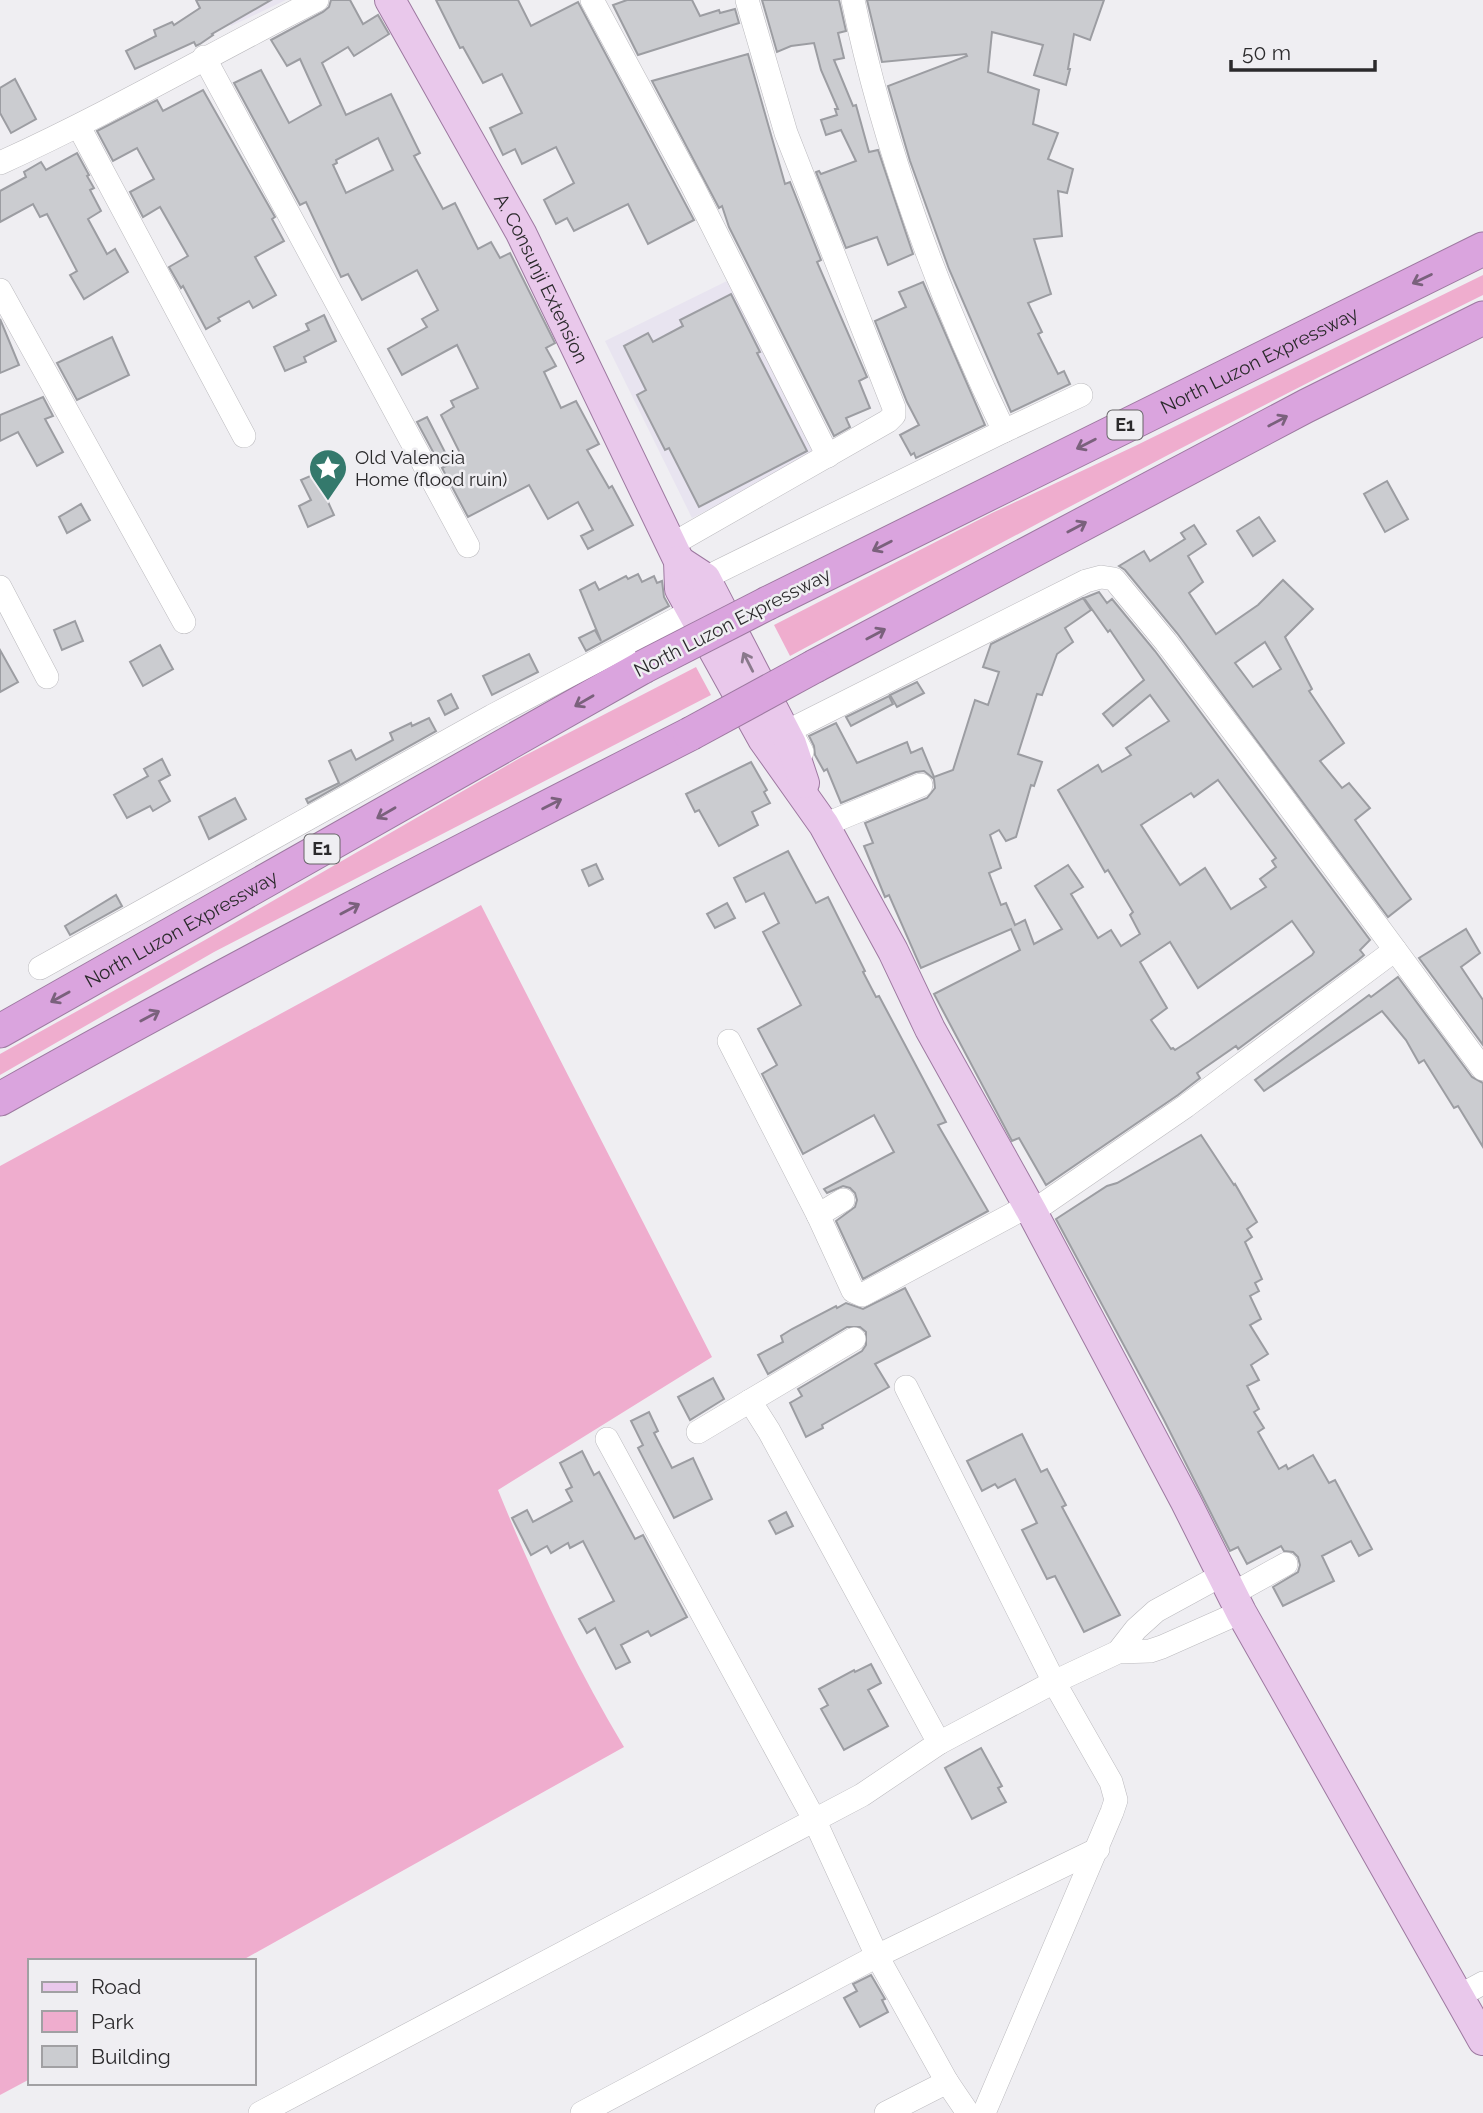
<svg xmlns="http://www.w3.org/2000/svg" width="1483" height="2113" font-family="Raleway,sans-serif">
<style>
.built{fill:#e8e4f0}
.green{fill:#efadce}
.building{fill:#cbccd0;stroke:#9c9da2;stroke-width:2;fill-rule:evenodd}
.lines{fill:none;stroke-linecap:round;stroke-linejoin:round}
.minor-casing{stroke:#bbbabe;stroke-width:24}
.major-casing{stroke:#9d79a0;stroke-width:32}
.highway-casing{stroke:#9d79a0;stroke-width:35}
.minor{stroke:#fff;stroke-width:23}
.major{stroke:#e9c8eb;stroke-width:30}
.highway{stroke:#daa4de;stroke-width:33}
.highway-bridge-casing{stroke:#9d79a0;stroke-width:35;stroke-linecap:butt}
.highway-bridge{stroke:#daa4de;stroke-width:33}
.oneway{stroke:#7a617c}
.oneway2{stroke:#8a798c}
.labels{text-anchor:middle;stroke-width:5;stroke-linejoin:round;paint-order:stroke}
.shield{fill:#efeef2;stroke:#666567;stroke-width:2}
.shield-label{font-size:18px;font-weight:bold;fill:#2b2a2c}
.street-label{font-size:19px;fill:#2b2a2c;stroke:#efeef2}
.poi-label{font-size:19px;fill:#2b2a2c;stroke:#efeef2;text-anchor:start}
</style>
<rect width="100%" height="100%" fill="#efeef2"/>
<!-- built -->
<g class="built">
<path d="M217,0h69l-55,26z"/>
<path d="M731,279l90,173 -129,66 -87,-177z"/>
</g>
<!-- green -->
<g class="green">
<path d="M1483,275v20c-234,115 -464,238 -693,361l-16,-31 218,-112 143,-67z"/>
<path d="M696,667l15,28 -497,257 -214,123v-21l205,-114 315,-182z"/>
<path d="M481,905l231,452 -214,133c36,89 77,175 126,257l-383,214h-211v118l-30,16v-929z"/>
</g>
<!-- building -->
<g class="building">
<path d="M196,0h75l-59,34 1,1 -13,9 -4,2 -2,-4 -59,27 -9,-18 30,-15 -2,-6 18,-8 2,3 26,-17z"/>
<path d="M331,0h19l13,24 15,-9 11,19 -35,22 -6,-9 -26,16 24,52 45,-21 29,59 -6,3 29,53 12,-6 23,46 13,-7 9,16 10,-5 45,90 -9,5 10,18 -12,6 17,36 15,-7 23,43 -12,6 22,38 3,-2 21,39 -45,24 -7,-13 12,-6 -15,-28 -30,17 -19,-34 -61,32 -26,-49 20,-11 -21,-42 13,-8 -3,-6 27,-13 -21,-43 -55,30 -14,-26 39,-22 -5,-8 16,-9 -21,-40 -55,30 -14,-26 -7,3 -35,-75 -6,3 -66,-122 27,-13 28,53 32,-18 -21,-46 -13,7 -16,-26 52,-28 6,-5zM378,138l15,32 -47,23 -13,-28 4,-2 -1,-3z"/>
<path d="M436,0h82l13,26 47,-24 116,218 -46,24 -20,-40 -54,27 -7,-13 -11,6 -12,-24 30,-17 -18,-36 -34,17 -7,-15 -12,6 -13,-27 32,-15 -20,-39 -19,9 -20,-36 -3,1z"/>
<path d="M627,0h65l8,16 19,-6 1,3 15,-4 4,14 -101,32 -25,-50z"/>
<path d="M762,0h77l7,31 -8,2 6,25 -10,2 19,46 3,-1 13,47 9,-2 35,104 -25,11 -11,-28 -31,11 -30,-76 3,-1 2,3 35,-13 -15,-31 -15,5 -5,-15 16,-5 -2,-6h3l-17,-39 -7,-27 -23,3 -14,6z"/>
<path d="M867,0h237l-14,40 -16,-6 -6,35h2l-4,16 -32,-10 9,-30 -51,-13 -4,40 51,18 -6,34 25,9 -10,26 25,10 -6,24 -9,-2 4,45 -28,3 17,55 -23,9 14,29 -4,2 20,40 6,-3 6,13 -59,28 -62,-143 -39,-108 -22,-75 79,-30 -1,-2 -84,8z"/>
<path d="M748,54l37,130 5,-2 31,78 -4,2 50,115 -8,4 11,27 -24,10 4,9 -16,9 -105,-209 -7,-21 -3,2 -67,-127z"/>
<path d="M15,79l21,40 -25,14 -11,-20v-25z"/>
<path d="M203,90l72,127 -3,2 12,22 -29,16 21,38 -23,13 -4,-7 -31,17 2,3 -14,8 -23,-43 -2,2 -12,-21 19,-11 -28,-49 -17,10 -13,-25 24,-13 -17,-31 -24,13 -16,-30 60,-31 6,11z"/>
<path d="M77,153l12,22 -2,1 7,12 -4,2 11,21 -13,8 19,35 8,-5 13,23 -44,27 -14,-24 7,-4 -30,-57 -7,3 -7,-13 -33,18v-31l26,-14 -2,-5 17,-10 5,8z"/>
<path d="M923,282l62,143 -69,33 -2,-5 -3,2 -11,-20 19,-10 -12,-23 -32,-81 31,-14 -7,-15z"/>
<path d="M731,294l29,58 -3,1 50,98 -108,56 -30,-59 -4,2 -28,-55 9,-5 -22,-44 24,-13 5,9 30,-16 -3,-6z"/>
<path d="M324,315l12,26 -32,16 2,5 -21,9 -11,-24 35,-17 -3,-6z"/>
<path d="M0,319l19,46 -19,8z"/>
<path d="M112,337l17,38 -52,25 -20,-37z"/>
<path d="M43,397l10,19 -8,3 18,33 -26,14 -19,-34 -18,9v-26z"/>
<path d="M427,417l21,41 -9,5 -22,-41z"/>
<path d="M322,471l8,17 -7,3 11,24 -26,12 -9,-21 12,-6 -10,-20z"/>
<path d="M1387,481l21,38 -23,13 -21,-38z"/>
<path d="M81,504l9,16 -23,13 -8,-16z"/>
<path d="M1259,517l16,24 -22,15 -16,-25z"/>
<path d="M1194,525l12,19 -18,12 15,26 -14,11 27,41 42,-29 25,-25 30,29 -28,28 27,52 -3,2 35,52 -24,18 22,27 7,-5 21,25 -15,12 56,79 -23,18 -211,-284 -52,-63 -6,-4 25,-15 6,10 35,-22 -4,-6zM1265,642l16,27 -28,18 -18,-24z"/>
<path d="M638,574l4,8 12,-6 3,7 5,-2 2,16 5,9 -83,45 -7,-13 16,-8 6,11 -21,-51 15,-8 4,8 27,-14 2,3z"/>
<path d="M1099,592l8,11 5,-4 43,52 215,289 -10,10 4,5 -7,6 -119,88 -2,-3 -39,27 3,5 -22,17 -132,90 -27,-47 -7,3 -78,-147 86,-44 -9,-21 -90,39 -32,-73 -4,2 -21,-51 9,-3 -8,-20 62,-25 8,-10 -1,-9 -10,-8 -8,1 -75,31 -14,-34 -3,2 -9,-16 -1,-9 -5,-10 27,-13 21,40 50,-21 4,11 11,-5 12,29 19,-7 22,-70 13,5 11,-33 -16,-5 8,-23 92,-46 8,12 -26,18 8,14 -16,12 -15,41 -5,-1 -19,60 24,8 -8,24 -3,-1 -15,52 -10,4 -7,-11 -9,5 11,33 -12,5 12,32 5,-2 9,22 10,-5 9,24 28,-15 -27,-43 33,-21 15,22 -12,7 27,44 13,-8 10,16 19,-12 -10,-19 3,-3 -25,-42 -3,2 -47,-82 40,-25 4,7 29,-17 -5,-7 43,-27 -19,-26 -37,31 -10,-12 41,-34 -34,-50 -2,2 -24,-34zM1218,780l58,78 -4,3 4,6 -16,12 6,8 -35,22 -26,-41 -25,17 -39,-60 50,-32 3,4zM1292,921l22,31 -2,3 -123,86 -14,9 -2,-2 -2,1 -20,-29 16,-12 -27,-46 30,-20 28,46z"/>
<path d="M75,621l8,20 -21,9 -8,-20z"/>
<path d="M160,645l13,24 -30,17 -13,-24z"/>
<path d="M0,650l18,32 -18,10z"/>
<path d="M529,654l9,18 -46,23 -9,-19z"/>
<path d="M917,682l7,11 -27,14 -7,-12z"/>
<path d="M451,694l7,14 -13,7 -7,-14z"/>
<path d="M889,696l4,8 -42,22 -5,-9z"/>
<path d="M429,718l7,13 -128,72 -2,-4 33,-16 -10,-22 22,-11 5,10 37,-20 -3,-7 21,-10 1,3z"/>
<path d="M162,759l8,16 -11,6 11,20 -17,10 -3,-5 -23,12 -13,-23 34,-19 -4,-7z"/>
<path d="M751,762l16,28 -3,2 6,11 -18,9 6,13 -39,21 -20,-36 -4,2 -9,-18z"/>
<path d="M235,798l11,21 -37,20 -10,-22z"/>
<path d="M788,851l28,52 12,-6 37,74 -2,1 13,25 3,-1 67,126 -8,3 50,86 -125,68 -27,-58 19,-14 2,-7 -2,-7 -5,-5 -7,-2 -16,7 -3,-4 70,-37 -20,-37 -71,39 -41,-80 15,-9 -19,-36 43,-24 -38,-73 16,-9 -15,-30 -18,9 -12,-24z"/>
<path d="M596,864l7,15 -14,7 -7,-16z"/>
<path d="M116,895l6,11 -52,29 -5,-9z"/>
<path d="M727,903l8,15 -20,10 -8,-14z"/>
<path d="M1466,929l14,24 -19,14 22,33v45l-64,-87z"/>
<path d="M1398,977l74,100 11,6v64l-25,-41 -4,2 -30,-48 -5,3 -13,-23 -24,-29 -118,80 -9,-11 114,-85 2,2z"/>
<path d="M1201,1135l33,50 1,-1 22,38 -10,7 5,8 -7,5 17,37 -7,4 4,8 -9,5 11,23 -11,6 18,29 -17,11 8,15 -12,6 12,23 -5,3 10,16 -6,4 21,37 7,-4 2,4 25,-14 16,28 6,-3 37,69 -13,7 -8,-15 -29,15 12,25 -51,25 -10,-19 25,-15 2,-7 -2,-8 -5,-5 -9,-1 -3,-5 -34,18 -9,-17 -8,4 -66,-131 -108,-201 51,-33 10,-3z"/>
<path d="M905,1288l25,48 -55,28 14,23 -67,38 1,3 -17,9 -16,-34 12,-7 -4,-7 64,-38 4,-6v-13l-6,-5h-13l-79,47 -10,-19 25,-13 -2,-6 11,-7 44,-23 1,2 9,-5 17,6z"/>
<path d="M713,1378l11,21 -34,21 -12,-23z"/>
<path d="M649,1412l9,19 -4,2 18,35 21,-10 19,41 -38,19 -36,-70 5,-3 -12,-24z"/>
<path d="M1022,1434l19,38 6,-3 19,36 -4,2 58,108 -36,17 -29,-56 -8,3 -25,-49 15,-7 -22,-44 -17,9 -3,-4 -13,7 -15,-30z"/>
<path d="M582,1451l12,24 5,-3 36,67 8,-4 44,82 -36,19 -3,-5 -27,14 9,17 -14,7 -21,-41 -8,5 -8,-14 35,-18 -31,-60 -13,7 -2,-5 -17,10 -4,-7 -16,9 -19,-37 15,-8 6,12 39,-21 -6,-11 6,-3 -12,-24z"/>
<path d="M786,1512l7,14 -17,8 -7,-13z"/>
<path d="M871,1664l10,19 -13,7 20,36 -44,24 -23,-41 7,-4 -9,-16 35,-19 1,2z"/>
<path d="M981,1748l21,38 -4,2 8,14 -34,17 -27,-51z"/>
<path d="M871,1975l14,24 -3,1 6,12 -28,15 -16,-29 13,-7 -4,-7z"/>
</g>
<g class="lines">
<defs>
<g id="minor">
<path d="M592,0l100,185 136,271"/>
<path d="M853,0c30,145 86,298 151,431"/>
<path d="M204,57l264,489"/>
<path d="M79,127l165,309"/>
<path d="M0,163c108,-49 211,-109 317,-163"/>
<path d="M0,290l184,332"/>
<path d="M671,545l217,-124 6,-6v-7l-108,-275 -39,-133"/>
<path d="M705,578l299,-147 77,-36"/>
<path d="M0,587l47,90"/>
<path d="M802,752l-9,-16 1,-8 292,-147 15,-4 13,2 52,63 89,118 228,309"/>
<path d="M824,825l97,-40"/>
<path d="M40,968l452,-252 200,-105"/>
<path d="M729,1041l89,174"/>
<path d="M843,1200l-25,15 35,76 9,4 166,-89"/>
<path d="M1032,1212l154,-106 209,-156"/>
<path d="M906,1387l148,295 57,100 5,18 -4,12 -128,301"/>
<path d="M750,1401l104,-62"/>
<path d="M698,1432l52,-31 19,30 170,312"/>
<path d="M607,1439l207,380 63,137 70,126 21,31"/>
<path d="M1232,1594l54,-30"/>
<path d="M1118,1652l18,-23 20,-18 66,-36"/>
<path d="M1459,1996l24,-13"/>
<path d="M260,2113l602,-318 77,-52 115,-61 64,-30 32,-1 12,-4 79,-35"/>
<path d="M582,2113l295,-157 221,-107"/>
<path d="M886,2113l61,-31"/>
</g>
<g id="major">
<path id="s1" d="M390,0l131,233 158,328 1,28 83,150 61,86 69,126 37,78 102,183 154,290 55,110 242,428"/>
<path d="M679,561l26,17 86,166 13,39"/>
</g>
<g id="highway">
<path id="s2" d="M768,603l715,-354"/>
<path d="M815,666l491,-260 177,-88"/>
<path id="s3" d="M0,1031l643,-364"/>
<path d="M0,1099c227,-128 458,-247 690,-365"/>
</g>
</defs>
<!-- minor casing -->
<use href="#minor" class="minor-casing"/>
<!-- major casing -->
<use href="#major" class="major-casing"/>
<!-- highway casing -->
<use href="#highway" class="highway-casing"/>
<!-- minor -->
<use href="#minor" class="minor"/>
<!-- major -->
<use href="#major" class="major"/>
<!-- highway -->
<use href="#highway" class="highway"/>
<defs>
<g id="highway-bridge">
<path d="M643,667l125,-64"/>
<path d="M690,734l125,-68"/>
</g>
</defs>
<!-- highway-bridge casing -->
<use href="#highway-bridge" class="highway-bridge-casing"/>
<!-- highway-bridge -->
<use href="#highway-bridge" class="highway-bridge"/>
</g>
<!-- one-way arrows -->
<defs><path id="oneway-shaft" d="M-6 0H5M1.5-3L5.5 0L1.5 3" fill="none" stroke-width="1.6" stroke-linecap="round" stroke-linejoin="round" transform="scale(1.75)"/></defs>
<g class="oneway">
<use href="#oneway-shaft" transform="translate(1422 279) rotate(154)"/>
<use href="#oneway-shaft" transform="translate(1278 421) rotate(-28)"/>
<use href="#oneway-shaft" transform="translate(1086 444) rotate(153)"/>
<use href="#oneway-shaft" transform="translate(1077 527) rotate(-28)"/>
<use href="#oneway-shaft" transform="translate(882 546) rotate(153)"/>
<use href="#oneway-shaft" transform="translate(876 634) rotate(-28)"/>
<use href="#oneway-shaft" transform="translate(584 701) rotate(150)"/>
<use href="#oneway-shaft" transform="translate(552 804) rotate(-27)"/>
<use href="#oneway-shaft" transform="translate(386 813) rotate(150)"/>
<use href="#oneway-shaft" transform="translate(350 909) rotate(-28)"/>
<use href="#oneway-shaft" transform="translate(60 997) rotate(151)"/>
<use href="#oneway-shaft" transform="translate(150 1016) rotate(-28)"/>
</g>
<use class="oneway2" href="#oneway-shaft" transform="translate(748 662) rotate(-117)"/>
<!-- icons -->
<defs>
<symbol id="sight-pin" viewBox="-11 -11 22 30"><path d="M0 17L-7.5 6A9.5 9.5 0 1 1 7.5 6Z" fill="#34796c" stroke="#efeef2"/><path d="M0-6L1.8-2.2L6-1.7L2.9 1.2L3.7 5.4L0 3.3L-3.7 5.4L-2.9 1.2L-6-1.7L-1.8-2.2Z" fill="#fff"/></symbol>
</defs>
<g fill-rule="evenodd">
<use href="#sight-pin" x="306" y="446" width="44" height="60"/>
</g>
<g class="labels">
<!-- shield labels -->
<g class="shield">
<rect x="1107.5" y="410.5" width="35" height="29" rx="5"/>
<rect x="304.5" y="834.5" width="35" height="29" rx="5"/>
</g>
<g class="shield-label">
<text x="1125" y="431">E1</text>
<text x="322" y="855">E1</text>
</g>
<!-- street labels -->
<g class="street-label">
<text dy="7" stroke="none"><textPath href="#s1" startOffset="317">A. Consunji Extension</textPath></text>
<text dy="7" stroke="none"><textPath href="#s2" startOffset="548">North Luzon Expressway</textPath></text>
<text transform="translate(732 622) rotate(-27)" y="7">North Luzon Expressway</text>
<text dy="7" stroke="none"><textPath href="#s3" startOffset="208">North Luzon Expressway</textPath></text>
</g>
<!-- poi labels -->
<g class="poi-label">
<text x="355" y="464">Old Valencia<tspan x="355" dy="22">Home (flood ruin)</tspan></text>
</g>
</g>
<!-- legend -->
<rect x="28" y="1959" width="228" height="126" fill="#efeef2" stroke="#a1a0a3" stroke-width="2"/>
<rect x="42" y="1982" width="35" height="10" fill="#e9c8eb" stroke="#a1a0a3" stroke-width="2"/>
<text x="91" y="1994" font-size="21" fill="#2b2a2c">Road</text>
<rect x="42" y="2011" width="35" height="21" fill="#efadce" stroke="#a1a0a3" stroke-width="2"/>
<text x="91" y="2029" font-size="21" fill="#2b2a2c">Park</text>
<rect x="42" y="2046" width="35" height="21" fill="#cbccd0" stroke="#a1a0a3" stroke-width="2"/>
<text x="91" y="2064" font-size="21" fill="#2b2a2c">Building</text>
<!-- scale -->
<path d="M1231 60v10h144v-10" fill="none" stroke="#2b2a2c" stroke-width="3.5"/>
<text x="1242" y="60" font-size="21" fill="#2b2a2c" stroke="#efeef2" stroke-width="5" paint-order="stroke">50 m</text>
</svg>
